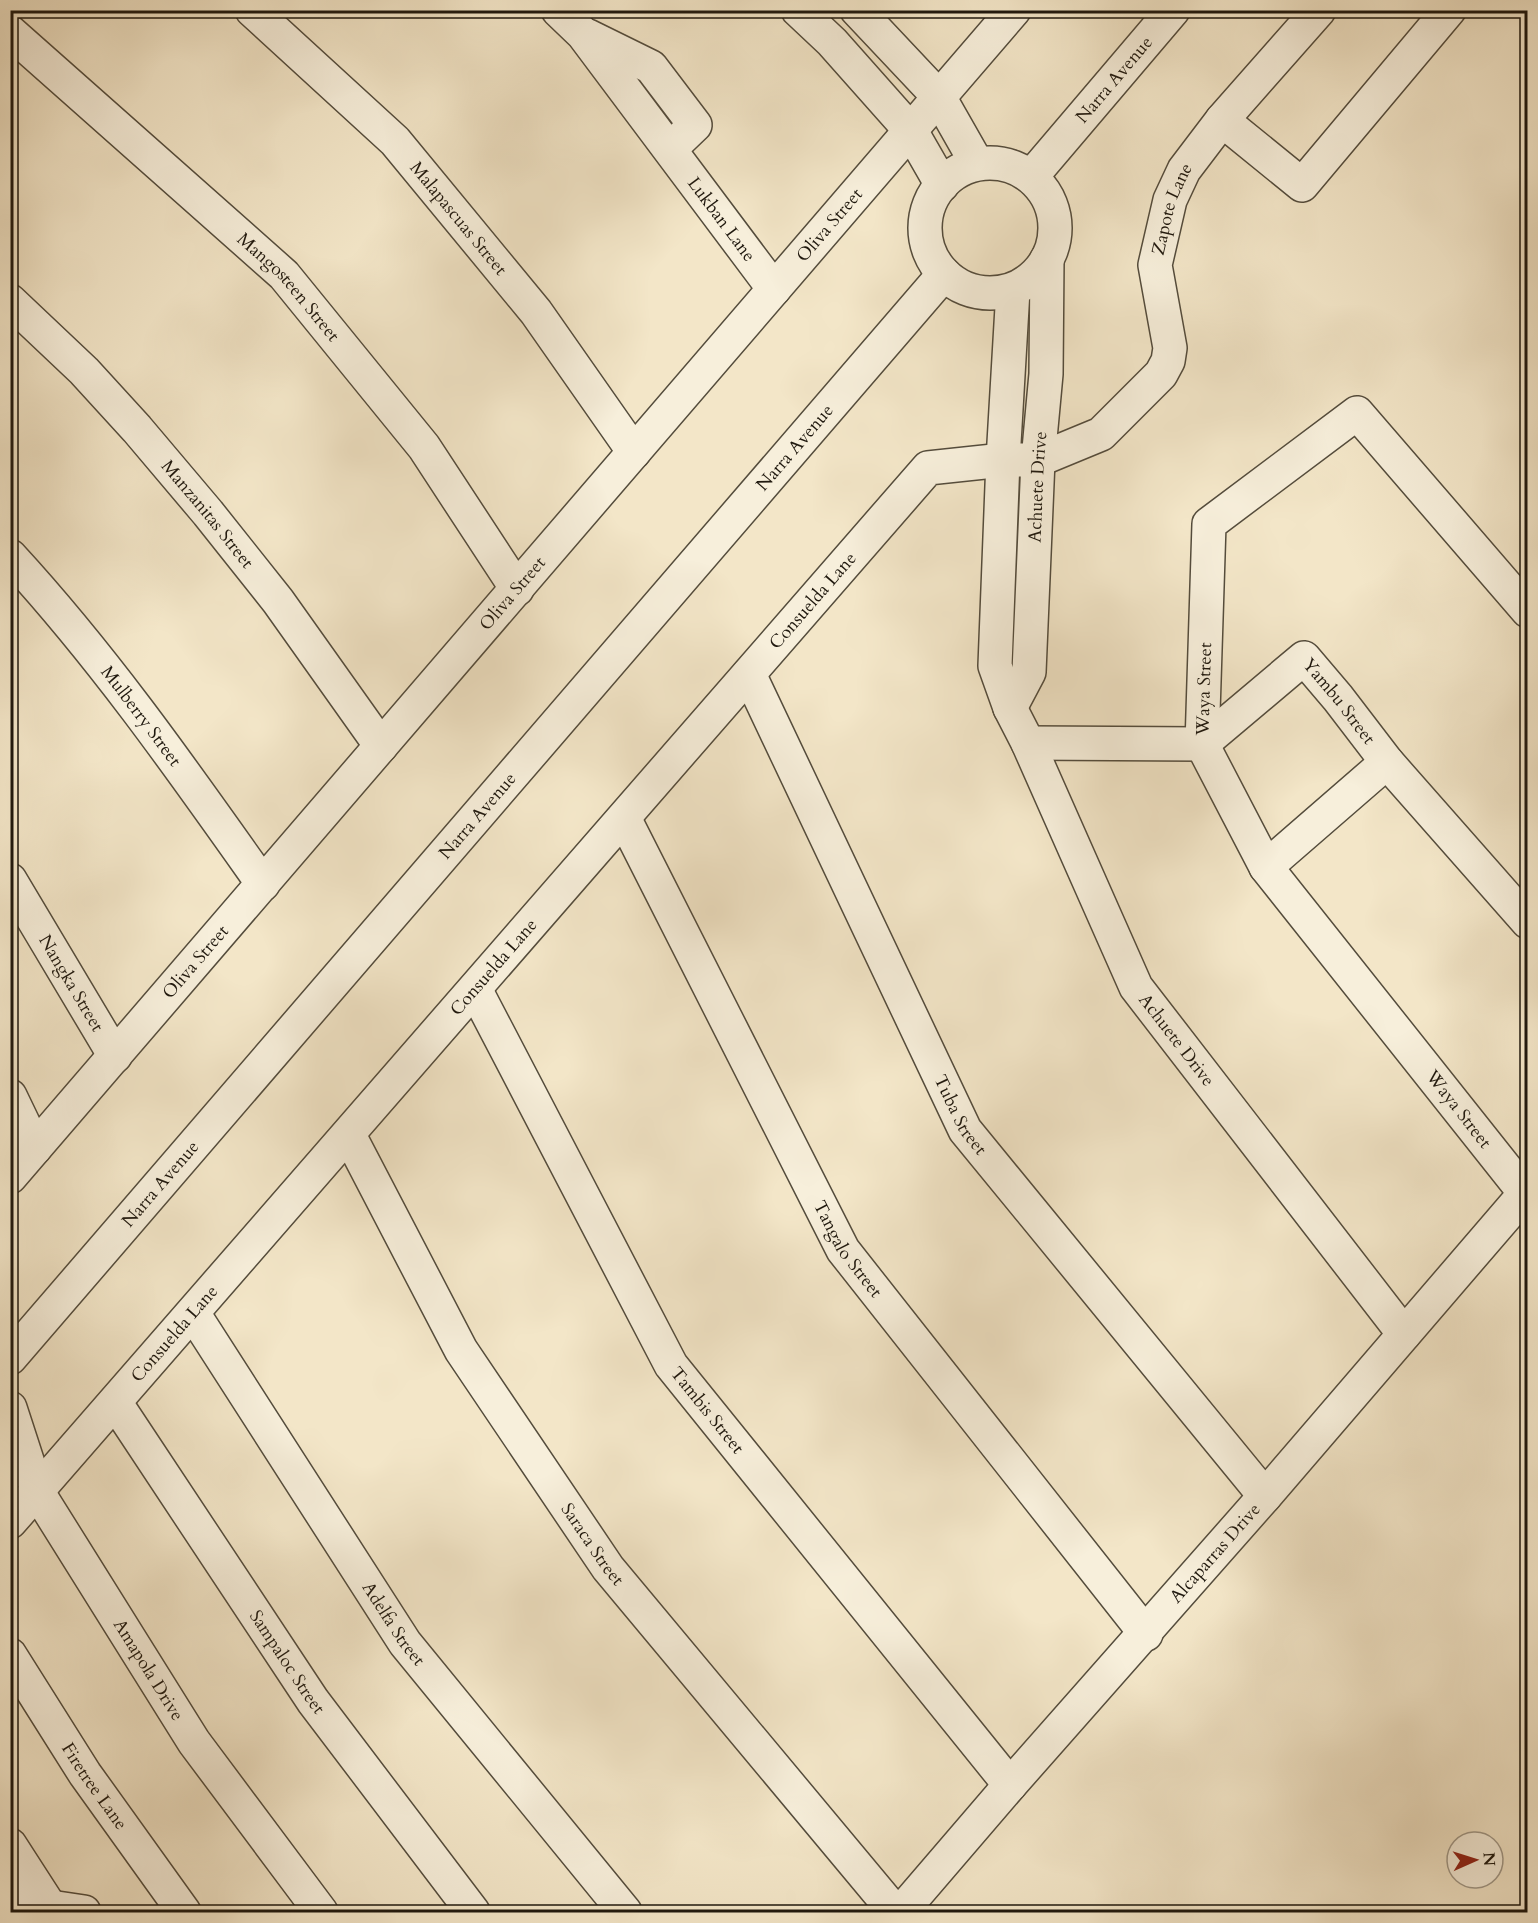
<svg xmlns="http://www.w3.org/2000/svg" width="1538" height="1923" font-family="Cardo,serif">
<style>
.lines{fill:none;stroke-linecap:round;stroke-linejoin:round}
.street-casing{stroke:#544c3c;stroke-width:36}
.street{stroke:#f7efdb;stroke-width:33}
.labels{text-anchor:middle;stroke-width:6;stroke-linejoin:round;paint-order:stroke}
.street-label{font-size:18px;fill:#1f180e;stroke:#f7efdb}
</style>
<rect width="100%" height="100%" fill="#f3e6c8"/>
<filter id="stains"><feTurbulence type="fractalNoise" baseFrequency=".00333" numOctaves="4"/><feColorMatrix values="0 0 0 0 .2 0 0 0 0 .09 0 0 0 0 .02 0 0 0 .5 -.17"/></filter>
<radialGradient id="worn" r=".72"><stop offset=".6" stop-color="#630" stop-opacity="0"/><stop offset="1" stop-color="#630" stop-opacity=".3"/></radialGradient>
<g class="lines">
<defs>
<g id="street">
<path id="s1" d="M252,10l143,131 141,171 98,140"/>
<path id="s2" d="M558,10l25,24 191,255"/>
<path d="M798,10l34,32 79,89 31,54"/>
<path d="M857,10l82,87 37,65"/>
<path id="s3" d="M10,32l274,243 140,172 93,142"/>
<path d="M588,36l63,31 44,58 -25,24"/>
<path d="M1222,120l80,65 147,-175"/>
<circle cx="990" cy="228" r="65"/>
<path id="s4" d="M1031,177l142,-167"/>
<path id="s5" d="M1013,290l-10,170 -8,206 15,42 18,35 108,244 268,347"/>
<path id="s6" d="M10,301l74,70 53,58 71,84 70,88 103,145"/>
<path id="s7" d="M10,556c94,102 173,215 253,328"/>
<path id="s8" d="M749,674l216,456 300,366"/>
<path id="s9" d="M1010,708l19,-36 9,-212 8,-86 1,-115"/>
<path id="s10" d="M1028,743l174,1 102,-86 34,40 49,64 141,160"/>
<path id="s11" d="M624,818l219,432 303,384"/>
<path d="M1266,867l121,-105"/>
<path id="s12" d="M10,880l105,176"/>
<path id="s13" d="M475,989l196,376 339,420"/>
<path d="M10,1096l25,52"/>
<path id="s14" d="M349,1135l112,215 147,218 287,344"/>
<path id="s15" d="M10,1177l1004,-1167"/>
<path id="s16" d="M1525,1193l-259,-326 -64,-123 7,-220 148,-111 171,198"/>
<path id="s17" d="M193,1313l212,330 220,269"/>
<path id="s18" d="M10,1358l934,-1084"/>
<path id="s19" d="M115,1402l198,299 160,211"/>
<path id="s20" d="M10,1408l27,83 157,251 127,170"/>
<path id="s21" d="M10,1522l918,-1054 75,-8h35l63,-26 60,-60 7,-13 2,-13 -15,-83 15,-65 14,-30 38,-50 97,-110"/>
<path id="s22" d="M10,1655l75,119 99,138"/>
<path d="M10,1845l40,62"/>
<path d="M10,1901l74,11"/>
<path id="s23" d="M901,1912l109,-127 255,-289 263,-306"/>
</g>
</defs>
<!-- street casing -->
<use href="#street" class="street-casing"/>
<!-- street -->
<use href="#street" class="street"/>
</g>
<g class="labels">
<!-- street labels -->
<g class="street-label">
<text dy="6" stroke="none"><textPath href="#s4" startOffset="128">Narra Avenue</textPath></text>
<text dy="6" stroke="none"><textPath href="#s21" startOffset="1832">Zapote Lane</textPath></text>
<text dy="6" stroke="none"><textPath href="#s1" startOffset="294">Malapascuas Street</textPath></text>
<text dy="6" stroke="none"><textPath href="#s2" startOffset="266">Lukban Lane</textPath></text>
<text dy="6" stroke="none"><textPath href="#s15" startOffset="1256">Oliva Street</textPath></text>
<text dy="6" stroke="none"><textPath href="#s3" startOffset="378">Mangosteen Street</textPath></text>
<text dy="6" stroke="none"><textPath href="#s18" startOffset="1202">Narra Avenue</textPath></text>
<text dy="6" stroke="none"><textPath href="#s9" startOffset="226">Achuete Drive</textPath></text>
<text dy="6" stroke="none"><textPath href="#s6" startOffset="291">Manzanitas Street</textPath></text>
<text dy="6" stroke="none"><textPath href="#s15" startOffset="770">Oliva Street</textPath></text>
<text dy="6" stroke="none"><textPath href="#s21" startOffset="1222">Consuelda Lane</textPath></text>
<text dy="6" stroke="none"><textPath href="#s16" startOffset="610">Waya Street</textPath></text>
<text dy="6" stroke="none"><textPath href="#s10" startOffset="363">Yambu Street</textPath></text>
<text dy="6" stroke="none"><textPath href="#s7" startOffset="207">Mulberry Street</textPath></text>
<text dy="6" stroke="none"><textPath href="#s18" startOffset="716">Narra Avenue</textPath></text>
<text dy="6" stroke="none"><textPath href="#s15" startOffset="284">Oliva Street</textPath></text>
<text dy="6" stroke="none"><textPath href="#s21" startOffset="736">Consuelda Lane</textPath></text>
<text dy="6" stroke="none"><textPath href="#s12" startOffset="120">Nangka Street</textPath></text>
<text dy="6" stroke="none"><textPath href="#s5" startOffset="794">Achuete Drive</textPath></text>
<text transform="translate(1459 1109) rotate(52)" y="6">Waya Street</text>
<text dy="6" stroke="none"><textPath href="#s8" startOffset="489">Tuba Street</textPath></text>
<text dy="6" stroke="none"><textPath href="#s18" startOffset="230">Narra Avenue</textPath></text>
<text dy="6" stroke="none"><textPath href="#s11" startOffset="486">Tangalo Street</textPath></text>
<text dy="6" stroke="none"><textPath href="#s21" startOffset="250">Consuelda Lane</textPath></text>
<text dy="6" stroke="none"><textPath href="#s13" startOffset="482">Tambis Street</textPath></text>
<text dy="6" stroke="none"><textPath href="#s14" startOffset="477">Saraca Street</textPath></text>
<text dy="6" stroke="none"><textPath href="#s23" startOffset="477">Alcaparras Drive</textPath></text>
<text dy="6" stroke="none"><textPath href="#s17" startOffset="370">Adelfa Street</textPath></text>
<text dy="6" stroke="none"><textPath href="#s19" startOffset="312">Sampaloc Street</textPath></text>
<text dy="6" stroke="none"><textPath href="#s20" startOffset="298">Amapola Drive</textPath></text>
<text dy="6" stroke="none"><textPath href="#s22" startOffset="156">Firetree Lane</textPath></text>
</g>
</g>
<!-- margin -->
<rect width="1538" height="1923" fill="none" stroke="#f3e6c8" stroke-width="36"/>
<rect x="12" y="12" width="1514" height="1899" fill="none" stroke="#1f180e" stroke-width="3"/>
<rect x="18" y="18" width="1502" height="1887" fill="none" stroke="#1f180e" stroke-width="1.5"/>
<!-- north arrow -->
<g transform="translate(1475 1860) rotate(87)"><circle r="28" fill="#f7efdb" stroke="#a19989" stroke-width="1.5"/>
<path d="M0-4.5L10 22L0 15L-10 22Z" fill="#8f2418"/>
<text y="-9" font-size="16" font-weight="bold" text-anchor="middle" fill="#1f180e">N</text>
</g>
<rect width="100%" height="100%" filter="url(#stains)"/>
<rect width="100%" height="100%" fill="url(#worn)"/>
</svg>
